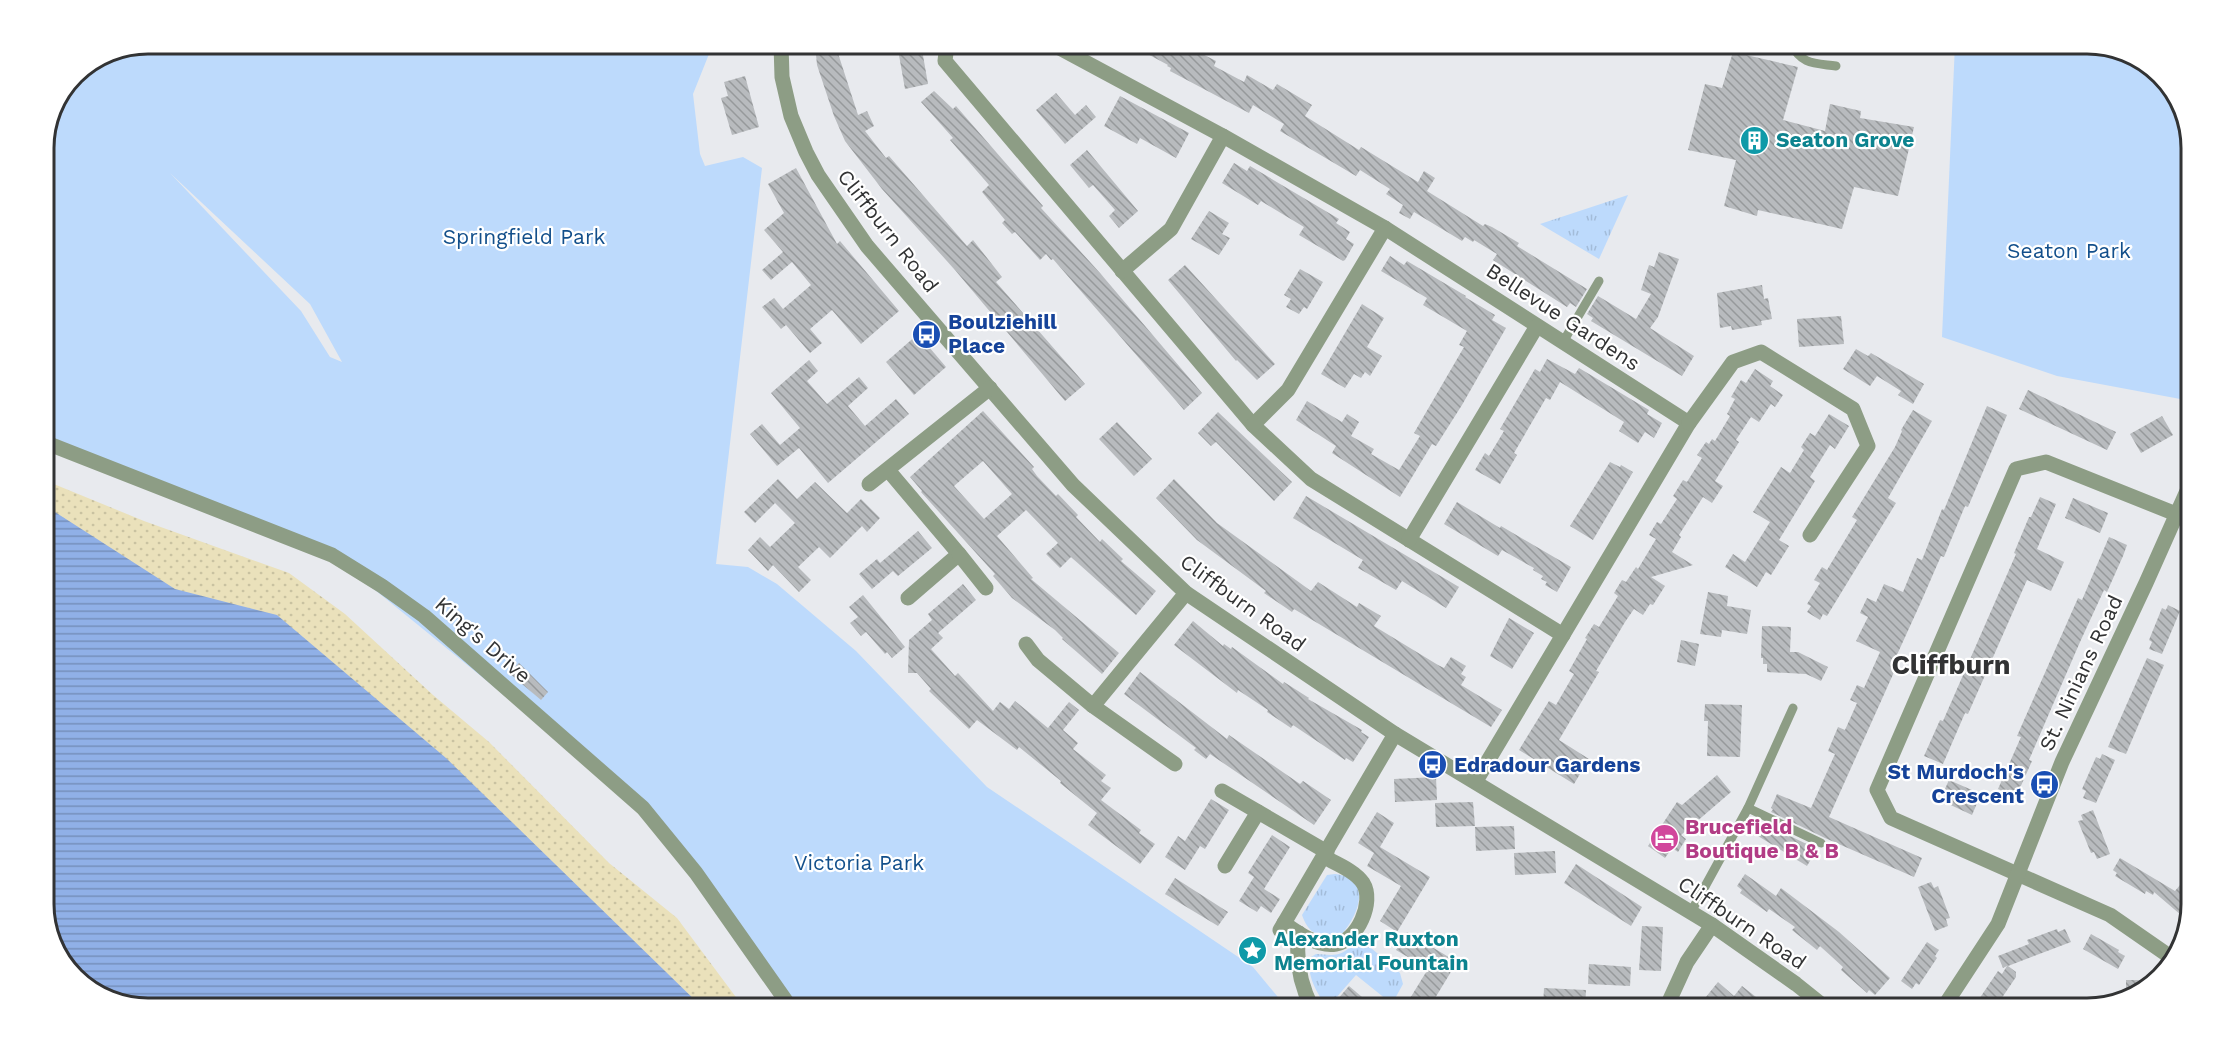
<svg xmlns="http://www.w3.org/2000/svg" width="2235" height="1052" font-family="'Work Sans',sans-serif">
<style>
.grass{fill:url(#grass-tufts)}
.sand{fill:url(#sand-dots)}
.park{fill:#bddafc;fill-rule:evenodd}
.water{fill:url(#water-rules)}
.building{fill:url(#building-back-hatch);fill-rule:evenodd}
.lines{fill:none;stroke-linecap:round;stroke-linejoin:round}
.lane{stroke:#8d9d85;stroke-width:9}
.street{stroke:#8d9d85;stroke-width:15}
.labels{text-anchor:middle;stroke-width:4.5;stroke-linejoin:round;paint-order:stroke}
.culture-label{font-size:21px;font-weight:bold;fill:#0d838f;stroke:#fff;text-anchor:start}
.street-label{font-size:21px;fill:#323334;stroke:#fff}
.park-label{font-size:21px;fill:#124f8b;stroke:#fff}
.transit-label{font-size:21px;font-weight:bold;fill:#164399;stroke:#fff;text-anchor:start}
.hotel-label{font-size:21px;font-weight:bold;fill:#b23c85;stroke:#fff;text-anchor:start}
.district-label{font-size:27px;font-weight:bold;fill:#323334;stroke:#fff}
.rim{fill:none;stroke:#323334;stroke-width:3}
</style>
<defs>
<pattern id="grass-tufts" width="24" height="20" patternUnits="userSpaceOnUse" patternTransform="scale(1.5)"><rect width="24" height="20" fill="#bddafc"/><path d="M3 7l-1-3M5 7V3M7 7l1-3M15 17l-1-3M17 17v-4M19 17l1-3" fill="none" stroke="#a3bcd9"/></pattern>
<pattern id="sand-dots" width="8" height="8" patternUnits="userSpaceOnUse" patternTransform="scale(1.5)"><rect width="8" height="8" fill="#eae1bb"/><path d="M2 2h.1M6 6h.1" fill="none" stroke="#c9c2a1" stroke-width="1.8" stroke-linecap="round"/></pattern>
<pattern id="water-rules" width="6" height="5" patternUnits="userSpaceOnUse" patternTransform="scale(1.5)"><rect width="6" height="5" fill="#90b0e7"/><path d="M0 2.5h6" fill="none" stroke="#7690bc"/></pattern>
<pattern id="building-back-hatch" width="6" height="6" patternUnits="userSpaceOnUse" patternTransform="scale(1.5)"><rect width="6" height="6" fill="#b8bbbe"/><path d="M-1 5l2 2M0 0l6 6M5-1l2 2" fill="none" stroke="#96999b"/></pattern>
</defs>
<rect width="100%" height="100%" fill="#e8eaee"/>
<!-- grass -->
<g class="grass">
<path d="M1628,195l-29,64 -59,-35z"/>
<path d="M1335,874c39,4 23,43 5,62 -20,2 -31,-1 -38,-21l25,-40z"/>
<path d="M1363,934l7,13 30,26 3,11 -11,20 -36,-29 -29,33c-9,-14 -22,-33 -16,-51l5,-3c5,0 10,1 15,1 15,0 22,-11 32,-21z"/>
</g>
<!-- sand -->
<path class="sand" d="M44,480l100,41 145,52 56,41 88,81 56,47 120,121 68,55 67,90h-38l-94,-70 -568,-408z"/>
<!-- park -->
<g class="park">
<path d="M148,44h565l-20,50 7,60 5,12 38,-9 19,11 -46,396 32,3 29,17 79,67 131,136 266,180 34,41h-501l-143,-200 -311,-253 -288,-115v-298l30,-68 35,-23zM170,173l140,131 32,58 -12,-5 -29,-46z"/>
<path d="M1955,44h132l40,8 47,38 17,52v259l-134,-25 -115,-39z"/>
</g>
<!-- water -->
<path class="water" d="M44,505l131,84 102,26 169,143 257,250h-555l-40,-8 -47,-38 -17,-51z"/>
<!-- building -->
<g class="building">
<path d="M815,44h20l23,71 9,-4 7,15 -9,5 21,27 3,-2 78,90 6,-6 29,37 -6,5 89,102 -20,17 -110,-131 -73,-81 -37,-48 -11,-25 -17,-51z"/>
<path d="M897,44h24l7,40 -23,5z"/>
<path d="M1129,44h54l33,17 -2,5 30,16 3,-7 26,15 4,-6 35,21 -7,11 54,34 2,-3 57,35 6,-11 11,7 -8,13 56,35 2,-2 7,3 27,16 -2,3 70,43 -11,18 -6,-4 -3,4 -74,-47 4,-6 -23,-14 -1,2 -8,-5 -3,4 -48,-29 -4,7 -11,-6 4,-8 -17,-11 4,-5 -30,-19 -4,6 -76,-45 4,-7 -31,-19 -4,8 -79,-42 1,-3 -4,-2 1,-1z"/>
<path d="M1733,52l65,15 -15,53 42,11 5,-27 31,7 -1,7 54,9 -16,69 -44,-9 -12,42 -84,-19 -1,6 -33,-10 12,-46 -48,-10 17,-66 17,4z"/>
<path d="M745,76l14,51 -27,8 -11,-37 7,-2 -4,-14z"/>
<path d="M934,91l19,18 3,-3 87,100 -2,2 59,65 102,120 -18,17 -131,-151 -2,1 -5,-6 -6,6 -25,-28 -3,2 -10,-11 3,-3 -23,-28 7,-7 -39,-45 3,-2 -32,-36z"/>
<path d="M1056,93l19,22 11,-10 10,12 -31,27 -29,-34z"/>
<path d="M1120,96l69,37 -13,25 -36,-20 -3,6 -33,-18z"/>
<path d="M1087,150l51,61 -19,17 -10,-12 6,-6 -22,-25 -4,3 -19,-23z"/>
<path d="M1234,163l13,8 3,-5 89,53 -3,4 14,9 -4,7 8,5 -9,16 -2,1 -44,-26 5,-8 -43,-26 -3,4 -36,-22z"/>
<path d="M796,168l41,76 3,-3 59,70 -38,33 -29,-34 -22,19 12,14 -12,10 -24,-28 -5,4 -19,-22 12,-9 9,11 28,-24 -19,-23 -21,18 -9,-10 21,-18 -19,-22 20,-17 -16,-29z"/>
<path d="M1209,211l20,12 -7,11 8,4 -11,17 -28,-16z"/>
<path d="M1659,252l20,7 -21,58 -8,11 44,28 -12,20 -91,-55 2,-3 -6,-4 11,-18 38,23 15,-25 -10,-4 8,-25 5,2z"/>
<path d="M1390,256l14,9 3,-4 59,35 -1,1 30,18 -3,5 14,8 -44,77 -26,41 -4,-2 -32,53 -68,-44 4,-7 -40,-26 11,-19 35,21 5,-8 12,8 -8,14 23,13 -3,5 28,16 21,-34 -6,-3 50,-86 -5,-2 8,-14 -44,-26 4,-7 -46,-27z"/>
<path d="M1185,265l90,99 -18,16 -20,-20 -1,1 -68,-81z"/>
<path d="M1300,269l23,13 -16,27 -3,-2 -5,7 -13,-7 5,-8 -7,-4z"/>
<path d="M1762,285l2,14 4,-1 4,21 -11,2 1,4 -30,5 -1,-4 -11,2 -3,-35z"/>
<path d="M1362,304l22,14 -17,29 15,9 -12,20 -5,-4 -4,6 -7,-4 -9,14 -24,-14z"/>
<path d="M1841,316l3,28 -45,3 -2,-28z"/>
<path d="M918,334l28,33 -32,28 -28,-33z"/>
<path d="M1856,349l12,7 3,-3 53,31 -11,20 -15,-9 3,-4 -24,-15 -7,10 -27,-17z"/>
<path d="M1547,359l28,15 4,-6 70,42 -2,4 15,9 -8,15 -9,-6 -7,11 -19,-12 5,-9 -64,-40 -10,18 -4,-2 -32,55 3,2 -17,29 -25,-14 10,-17 4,3 15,-25 -4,-2 35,-60 5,3z"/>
<path d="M809,360l9,11 -11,10 20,23 32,-27 9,11 -20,18 17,20 31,-27 13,15 -81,69 -29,-35 -22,18 -27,-32 12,-10 18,21 20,-17 -29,-35z"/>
<path d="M1755,369l18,12 -3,5 13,9 -8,12 -4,-3 -12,18 -8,-5 -15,23 3,2 -24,39 8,5 -11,17 -9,-6 -24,38 2,2 -9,15 21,13 -42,12 14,9 -12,19 -3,-1 -7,11 -9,-6 -9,13 -29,49 3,1 -40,68 30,19 -15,25 -55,-34 30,-49 7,4 18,-31 -5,-3 18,-32 -2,-1 9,-14 5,3 19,-31 -4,-3 8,-13 4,2 10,-15 2,2 18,-30 -7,-4 8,-13 4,2 16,-25 -4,-3 10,-16 4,2 15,-24 -5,-3 9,-13 3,2 3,-5 3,2 15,-25 -3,-2 8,-15 -4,-2 10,-17 5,3z"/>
<path d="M2028,390l88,42 -9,18 -88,-41z"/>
<path d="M1987,406l20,9 -39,92 -3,-1 -21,51 -3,-1 -20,46 -30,66 4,2 -66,147 93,41 -8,19 -89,-39 -54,-26 2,-3 -2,-1 6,-14 34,14 24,-54 -7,-3 10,-24 7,3 12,-27 -7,-3 7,-15 7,3 16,-36 -24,-11 12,-24 -8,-4 7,-15 9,4 8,-18 19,8 14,-34 5,2 20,-51 2,1z"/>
<path d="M1913,410l19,11 -44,77 8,5 -69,113 -4,-2 -3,6 -13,-8 4,-6 -4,-2 13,-21 -6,-3 8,-13 5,3 30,-50 -5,-3 43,-70 7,-16 -1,-1z"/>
<path d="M983,411l51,56 -2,2 5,7 19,20 2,-2 20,21 -2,2 24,25 2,-3 21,20 -2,2 35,30 -20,24 -65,-58 -11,11 -14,-14 12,-11 -32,-33 -29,26 36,42 -2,1 88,74 -17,21 -40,-35 1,-1 -8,-8 -43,-32 -19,-22 2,-2 -74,-82 1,-1 -12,-14zM983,461l29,33 -28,25 -30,-33z"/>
<path d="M1218,412l74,70 -18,19 -58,-59 -5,4 -13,-13z"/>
<path d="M1829,414l20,12 -14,23 -5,-4 -20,32 5,4 -36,59 10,6 -18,29 -5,-3 -9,15 -32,-20 8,-13 12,8 25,-40 -17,-10 28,-45 9,6 14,-23 -3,-3 9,-14 5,3z"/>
<path d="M2162,416l11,19 -32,18 -11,-19z"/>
<path d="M1117,422l35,37 -18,17 -35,-37z"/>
<path d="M1610,462l10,5 1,-2 12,7 -40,68 -23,-14z"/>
<path d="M778,479l19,20 18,-17 32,31 14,-14 19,19 -13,14 -5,-6 -32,32 -11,-11 -21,20 13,13 -12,12 -26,-27 -5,6 -20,-21 12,-13 10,10 25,-24 -20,-20 -20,20 -11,-11z"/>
<path d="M1174,479l43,44 94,68 7,-9 39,25 2,-4 22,13 -7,10 64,39 6,3 7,-11 15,9 -5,8 5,3 -5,8 41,25 -11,17 -197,-118 -2,3 -28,-19 2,-2 -69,-51 -41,-42z"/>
<path d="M1306,496l153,91 -13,21 -44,-27 -6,9 -38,-22 5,-8 -70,-42z"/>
<path d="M2040,497l16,7 -19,45 27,13 -13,29 -24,-11 -59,134 -3,-1 -22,51 -19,-8 16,-36 3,1 73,-167 -2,-1 15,-36h2z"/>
<path d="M2073,498l35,15 -8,20 -35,-15z"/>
<path d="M1457,502l43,26 1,-2 70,41 -14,25 -12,-7 2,-3 -6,-3 2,-3 -10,-6 1,-2 -32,-18 -4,6 -54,-32z"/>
<path d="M918,531l14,17 -34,28 -5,-5 -21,18 -13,-15 18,-15 3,4z"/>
<path d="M2109,537l18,8 -4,11 -16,36 -3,-2 -24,52 -51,118 3,1 -16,36 -18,-8 23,-52 -4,-1 61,-138 4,2z"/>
<path d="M963,584l13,16 -38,33 5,5 -12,11 24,27 3,-3 35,38 7,-9 9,7 6,-8 33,27 21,-26 10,8 -16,20 15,13 -5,6 33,26 -5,6 10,7 -10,12 40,30 -2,3 16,11 -15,20 -52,-39 9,-12 -37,-30 1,-2 -42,-34 -2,3 -40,-30 -8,9 -40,-38 2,-2 -14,-16h-9l1,-33 23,-20 -4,-6z"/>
<path d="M1708,592l20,4 -1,10 24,4 -4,24 -25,-4 -1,7 -21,-3z"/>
<path d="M863,595l42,52 -13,11 -5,-6 -2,2 -19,-22 -5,4 -11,-13 8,-6 -9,-10z"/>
<path d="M2168,605l12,6 -18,43 -13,-5 3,-7 -3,-2 13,-32 4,2z"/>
<path d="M1509,618l25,15 -22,36 -22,-13z"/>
<path d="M1193,621l30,25 1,-2 7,5 1,-2 51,37 1,-2 25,16 -1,1 54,31 -1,2 8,5 -16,25 -7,-4 -1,2 -52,-35 -2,3 -24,-16 1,-2 -30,-20 -1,3 -63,-48z"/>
<path d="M1762,626l29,1 -1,25h8l30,15 -7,14 -15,-7 -39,-2v-8h-4v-6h-2z"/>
<path d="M1681,640l18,4 -4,22 -18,-4z"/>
<path d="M2147,658l17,7 -38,89 -18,-7z"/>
<path d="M519,663l29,29 -7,8 -32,-27z"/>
<path d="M1140,672l87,67 2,-4 71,49 3,-3 28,19 -17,25 -104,-71 -4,5 -12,-9 2,-2 -72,-54z"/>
<path d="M1705,704l37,1 -2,52 -33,-1 1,-35h-4z"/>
<path d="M2102,754l13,6 -19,43 -13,-5 3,-7 -4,-2 14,-32 4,2z"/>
<path d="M1717,775l14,17 -50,43 5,4 -8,13 -6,-4 -7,10 -17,-12 29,-44 5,3z"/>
<path d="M1436,777l1,23 -42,2 -1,-23z"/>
<path d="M1949,780l32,14 -9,21 -32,-15z"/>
<path d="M1211,799l18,11 -24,39 -5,-3 -15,24 -20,-13 13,-21 7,5z"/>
<path d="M1473,802l2,24 -39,1 -1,-24z"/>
<path d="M2093,810l17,44 -13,5 -3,-7 -3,1 -13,-32 5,-1 -2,-5z"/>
<path d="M1377,812l17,11 -14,24 50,30 -33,55 -17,-11 21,-35 -34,-20 7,-13 -16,-10z"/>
<path d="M1765,824l52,25 -10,17 -49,-30z"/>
<path d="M1514,826l1,23 -39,2 -1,-24z"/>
<path d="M1272,835l18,12 -26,42 16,10 -9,14 -10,-7 -4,6 -18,-11 15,-24 -6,-4z"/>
<path d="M1555,851l1,22 -41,2 -1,-22z"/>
<path d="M2120,858l55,33 5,-6 12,10 -4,26 -34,-29 -1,3 -7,-4 -1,3 -30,-18 2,-3 -4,-3z"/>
<path d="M1576,864l66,43 -11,19 -67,-43z"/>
<path d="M1745,874l31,22 5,-8 58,44 51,46 -15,17 -6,-5 -2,3 -26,-23 2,-3 -23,-21 -3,4 -25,-20 3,-3 -26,-18 -2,3 -27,-19 2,-3 -5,-4z"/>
<path d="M1175,878l53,34 -10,14 -53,-32z"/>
<path d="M1931,882l3,6 4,-2 12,32 -4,1 2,7 -13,5 -17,-44z"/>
<path d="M1642,926l21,1 -2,44 -22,-1z"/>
<path d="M2057,929l1,3 7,-3 6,13 -63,24 8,6v5l-21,31h-22l25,-37 4,3 5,-8 -4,2 -5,-12 31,-12 -2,-4z"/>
<path d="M1407,932l50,30 -28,46h-25l24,-39 -32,-19z"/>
<path d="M2091,934l28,16 -1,2 7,4 -7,13 -35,-20z"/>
<path d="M1927,942l12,8 -4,6 2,2 -18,27 -3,-2 -4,6 -11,-8z"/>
<path d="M1589,964l42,3 -1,19 -42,-2z"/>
<path d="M2126,980h28l-9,11 -19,5z"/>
<path d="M1718,982l16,14 8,-10 28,22h-73z"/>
<path d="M1349,986l26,22h-45z"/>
<path d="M1544,988l42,2 -1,18h-42z"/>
</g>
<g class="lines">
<!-- lane -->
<g class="lane">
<path d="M1791,44c11,21 23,19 45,22"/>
<path d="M1563,342l36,-61"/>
<path d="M1748,808l45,-100"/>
<path d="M1691,912l57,-104 73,35"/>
</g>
<!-- street -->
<g class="street">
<path d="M781,44l1,33 9,39 15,36 12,23 49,71 206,239 113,108 209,141 317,191 84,59 30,24"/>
<path d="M947,44l-2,17 308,364 58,54 252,156"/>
<path d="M1052,44l171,92 162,92 304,195 -213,358"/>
<path d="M1122,271l49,-42 52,-93"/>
<path d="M1689,423l44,-61 28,-10 92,57 15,37 -58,89"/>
<path d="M1253,425l35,-35 97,-162"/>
<path d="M44,442l288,113 50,31 42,30 219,192 53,65 95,135"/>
<path d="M888,470l71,84 -51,44"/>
<path d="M869,484l121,-96"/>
<path d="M1409,540l128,-214"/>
<path d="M959,554l27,34"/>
<path d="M1026,644l12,16 55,46 82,58"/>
<path d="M1093,706l93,-113"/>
<path d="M1222,791l105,61"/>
<path d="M1225,866l33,-54"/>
<path d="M1284,923c14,10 33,24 52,21 21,-3 39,-42 27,-61 -8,-12 -26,-19 -39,-26"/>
<path d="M1280,930l115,-196"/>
<path d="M1299,933c-4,27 1,51 13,75"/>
<path d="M2172,958l-62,-43 -219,-97 -14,-28 139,-321 30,-7 145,58"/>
<path d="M1666,1008l21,-46 25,-37"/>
<path d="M1943,1008l55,-84 64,-162 84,-179 45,-101"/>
</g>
</g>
<!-- icons -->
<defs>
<symbol id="building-disc" viewBox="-11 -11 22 22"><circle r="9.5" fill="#0f9aa8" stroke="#fff"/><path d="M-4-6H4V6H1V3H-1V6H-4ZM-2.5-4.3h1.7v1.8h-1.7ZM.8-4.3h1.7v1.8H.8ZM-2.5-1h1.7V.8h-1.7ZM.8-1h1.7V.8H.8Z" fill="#fff"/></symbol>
<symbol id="bus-disc" viewBox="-11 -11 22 22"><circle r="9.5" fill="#1a4fb4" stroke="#fff"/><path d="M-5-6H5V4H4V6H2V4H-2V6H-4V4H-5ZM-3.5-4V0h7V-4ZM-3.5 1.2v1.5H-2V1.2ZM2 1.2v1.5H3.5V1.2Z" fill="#fff"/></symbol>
<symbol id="hotel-disc" viewBox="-11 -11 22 22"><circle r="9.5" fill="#d1479c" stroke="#fff"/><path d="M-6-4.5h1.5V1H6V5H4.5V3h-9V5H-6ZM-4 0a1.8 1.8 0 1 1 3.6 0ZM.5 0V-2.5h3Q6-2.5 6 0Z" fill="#fff"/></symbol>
<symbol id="sight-disc" viewBox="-11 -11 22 22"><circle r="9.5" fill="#0f9aa8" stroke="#fff"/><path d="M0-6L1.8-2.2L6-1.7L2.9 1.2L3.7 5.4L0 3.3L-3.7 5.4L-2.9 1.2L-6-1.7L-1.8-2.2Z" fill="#fff"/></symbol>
</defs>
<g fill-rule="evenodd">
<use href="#building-disc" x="1738" y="124" width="33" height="33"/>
<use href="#bus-disc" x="910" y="318" width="33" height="33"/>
<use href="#bus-disc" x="1416" y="748" width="33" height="33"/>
<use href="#bus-disc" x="2028" y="768" width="33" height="33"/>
<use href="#hotel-disc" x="1648" y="822" width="33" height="33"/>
<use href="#sight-disc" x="1236" y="934" width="33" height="33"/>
</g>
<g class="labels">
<!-- culture labels -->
<g class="culture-label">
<text x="1776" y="147">Seaton Grove</text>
<text x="1274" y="946">Alexander Ruxton<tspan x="1274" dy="24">Memorial Fountain</tspan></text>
</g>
<!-- street labels -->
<g class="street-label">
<text transform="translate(888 231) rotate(52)" y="7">Cliffburn Road</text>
<text transform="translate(1563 317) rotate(33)" y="7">Bellevue Gardens</text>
<text transform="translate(1243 603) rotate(36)" y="7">Cliffburn Road</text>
<text transform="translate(483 640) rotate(41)" y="7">King's Drive</text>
<text transform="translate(2081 673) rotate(-65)" y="7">St. Ninians Road</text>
<text transform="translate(1742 923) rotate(34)" y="7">Cliffburn Road</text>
</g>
<!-- park labels -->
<g class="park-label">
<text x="524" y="244">Springfield Park</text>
<text x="2069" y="258">Seaton Park</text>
<text x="859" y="870">Victoria Park</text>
</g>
<!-- transit labels -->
<g class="transit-label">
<text x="948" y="329">Boulziehill<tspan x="948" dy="24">Place</tspan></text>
<text x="1454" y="772">Edradour Gardens</text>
<text x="2024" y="779" text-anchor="end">St Murdoch's<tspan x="2024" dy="24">Crescent</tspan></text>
</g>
<!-- hotel labels -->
<g class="hotel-label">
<text x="1685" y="834">Brucefield<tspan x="1685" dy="24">Boutique B &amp; B</tspan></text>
</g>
<!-- district labels -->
<g class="district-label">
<text x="1951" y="674">Cliffburn</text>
</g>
</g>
<!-- crop -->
<path d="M0 0H2235V1052H0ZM148 54H2087A94 94 0 0 1 2181 148V904A94 94 0 0 1 2087 998H148A94 94 0 0 1 54 904V148A94 94 0 0 1 148 54Z" fill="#fff" fill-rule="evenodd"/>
<path class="rim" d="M148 54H2087A94 94 0 0 1 2181 148V904A94 94 0 0 1 2087 998H148A94 94 0 0 1 54 904V148A94 94 0 0 1 148 54Z"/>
</svg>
